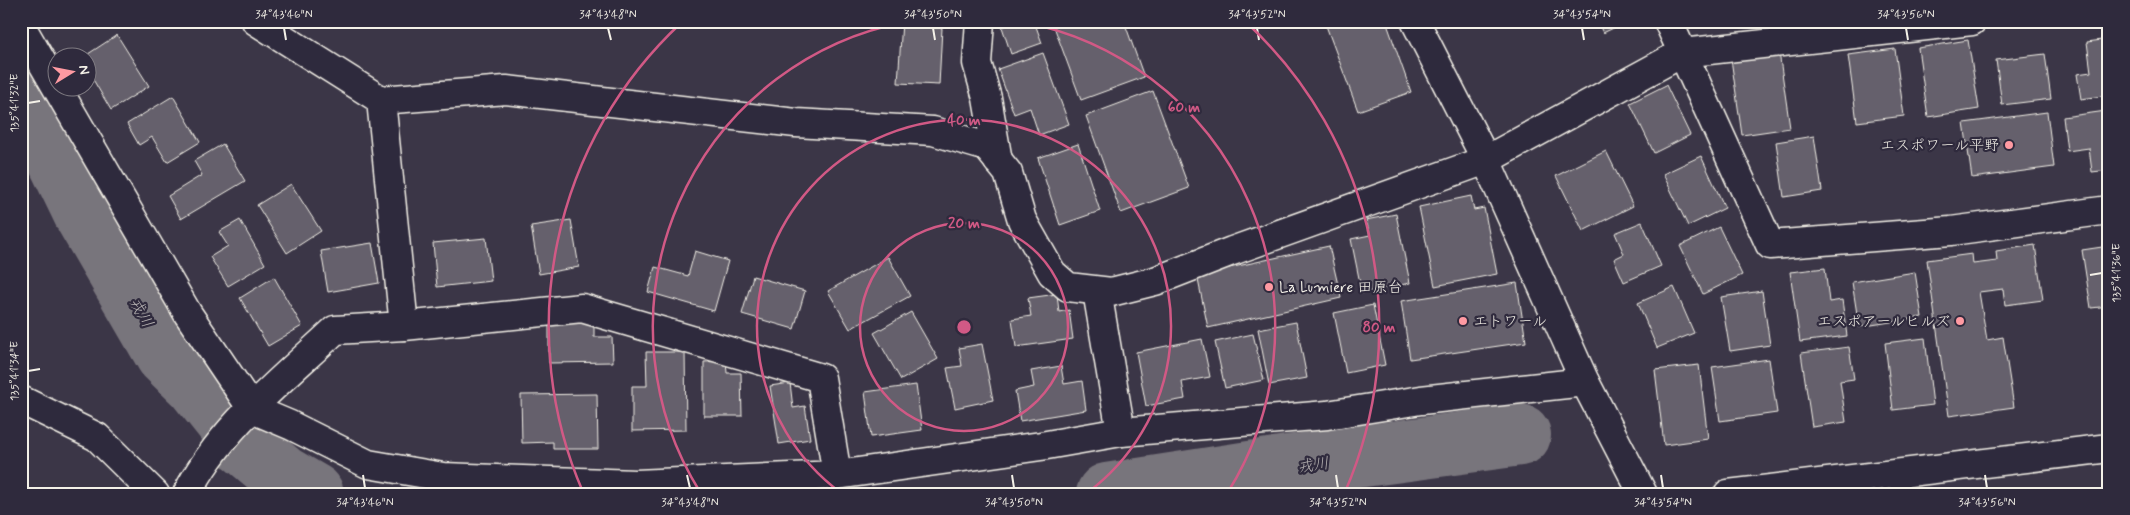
<svg xmlns="http://www.w3.org/2000/svg" width="2130" height="515" font-family="Mynerve,'Klee One',sans-serif">
<style>
.lines{fill:none;stroke-linecap:round;stroke-linejoin:round}
.river{stroke:#78747b;stroke-width:62}
.building{fill:#65616c;stroke:#f4f1e8}
.minor-casing{stroke:#f4f1e8;stroke-width:31}
.minor{stroke:#2f2a3d;stroke-width:28}
.ticks{fill:none;stroke:#f4f1e8;stroke-width:2}
.ring{fill:none;stroke:#d15985;stroke-width:2.5}
.poi-dot{fill:#ff9aa2;stroke:#2f2a3d;stroke-width:2}
.labels{text-anchor:middle;stroke-width:4.5;stroke-linejoin:round;paint-order:stroke}
.poi-label{font-size:15px;fill:#f4f1e8;stroke:#2f2a3d;text-anchor:end}
.water-label{font-size:16px;font-style:italic;fill:#b6b2b2;stroke:#2f2a3d}
.centre{fill:#d15985;stroke:#2f2a3d;stroke-width:2.5}
.ring-label{font-size:15px;text-anchor:middle;font-weight:bold;fill:#d15985;stroke:#2f2a3d;stroke-width:4.5;stroke-linejoin:round;paint-order:stroke}
.neatline{fill:none;stroke:#f4f1e8;stroke-width:2}
.ticks-label{font-size:12px;text-anchor:middle;fill:#f4f1e8}
</style>
<rect width="100%" height="100%" fill="#3b3647"/>
<filter id="ink" filterUnits="userSpaceOnUse"><feTurbulence type="fractalNoise" baseFrequency=".02" numOctaves="2"/><feDisplacementMap in="SourceGraphic" scale="10" xChannelSelector="R" yChannelSelector="G"/><feConvolveMatrix kernelMatrix="1 2 1 2 8 2 1 2 1" color-interpolation-filters="sRGB"/></filter>
<g filter="url(#ink)">
<g class="lines">
<!-- river -->
<g class="river">
<path d="M21,90l8,9 57,118 80,138 30,29 48,60 38,32 31,18"/>
<path d="M1107,494l181,-28 232,-31"/>
</g>
</g>
<!-- building -->
<g class="building">
<path d="M902,21h28v7h12l-3,57 -41,-2z"/>
<path d="M1019,21h15l8,22 -31,11 -9,-27z"/>
<path d="M1052,21h72l20,56 -63,23z"/>
<path d="M1329,21h57l25,71 -53,19 -33,-88z"/>
<path d="M1597,21h31l-25,12z"/>
<path d="M117,35l32,51 -38,24 -23,-39v-13h-6z"/>
<path d="M2109,39v56l-28,4 -4,-25 14,-2 -4,-30z"/>
<path d="M1968,40l11,69 -51,8 -10,-69z"/>
<path d="M1895,49l9,67 -47,6 -9,-67z"/>
<path d="M1779,52l11,76 -48,7 -11,-76z"/>
<path d="M1043,53l26,71 -30,11 -9,-27 -16,6 -16,-45z"/>
<path d="M2045,54l6,45 -49,6 -6,-45z"/>
<path d="M1666,85l24,50 -36,18 -24,-50z"/>
<path d="M1153,91l36,97 -68,25 -35,-97z"/>
<path d="M173,96l27,46 -33,20 -15,-25 -13,8 -12,-21z"/>
<path d="M2106,111l3,21v38l-17,2 -3,-24 -22,3 -4,-34z"/>
<path d="M2047,112l7,55 -82,11 -8,-55z"/>
<path d="M1814,136l8,55 -38,6 -8,-55z"/>
<path d="M223,144l22,37 -64,38 -13,-23 34,-21 -8,-14z"/>
<path d="M1078,144l22,67 -40,14 -22,-67z"/>
<path d="M1606,151l27,55 -50,25 -27,-55z"/>
<path d="M1701,156l24,52 -37,18 -25,-52z"/>
<path d="M291,184l30,47 -34,22 -30,-48z"/>
<path d="M1471,196l3,14 10,-2 13,66 -62,12 -16,-79z"/>
<path d="M1396,214l14,69 -48,10 -11,-54 19,-4 -4,-15z"/>
<path d="M240,220l25,44 -37,22 -18,-29 18,-11 -9,-14z"/>
<path d="M571,220l8,47 -40,7 -8,-48z"/>
<path d="M1642,222l19,44 -37,16 -10,-23 10,-5 -9,-21z"/>
<path d="M1719,227l23,48 -39,19 -23,-48z"/>
<path d="M486,238l5,43 -54,6 -4,-44z"/>
<path d="M372,243l7,40 -51,9 -7,-41z"/>
<path d="M2035,245l8,55 -38,5 -2,-16 -24,3 8,48 16,-3 11,70 -65,9 -22,-156 45,-6 1,10 24,-3 -1,-10z"/>
<path d="M1329,246l12,52 -133,30 -11,-53z"/>
<path d="M2109,246v60l-18,2 -9,-58z"/>
<path d="M695,251l33,10 -14,50 -66,-19 7,-25 33,9z"/>
<path d="M888,257l22,39 -60,33 -22,-38z"/>
<path d="M1825,268l4,34 13,-2 5,36 -47,6 -10,-70z"/>
<path d="M1915,272l7,45 -63,10 -7,-45z"/>
<path d="M753,276l52,15 -11,38 -52,-15z"/>
<path d="M274,277l28,49 -34,20 -28,-48z"/>
<path d="M1517,283l9,59 -116,17 -9,-58z"/>
<path d="M1674,287l20,46 -37,15 -19,-45z"/>
<path d="M1762,291l8,54 -40,6 -9,-54z"/>
<path d="M1057,294l2,18 10,-2 4,29 -57,8 -4,-28 19,-3 -3,-18z"/>
<path d="M1373,305l12,60 -39,8 -12,-60z"/>
<path d="M911,312l27,47 -37,21 -27,-47z"/>
<path d="M1296,322l11,56 -38,7 -11,-56z"/>
<path d="M594,323v14h18l1,25 -64,1v-39z"/>
<path d="M1253,334l11,46 -39,8 -10,-46z"/>
<path d="M1925,338l8,67 -40,5 -8,-67z"/>
<path d="M1202,339l8,38 -28,5 3,17 -39,7 -10,-54z"/>
<path d="M982,344l11,56 -38,8 -8,-40 15,-2 -3,-18z"/>
<path d="M1849,347l5,32 -14,2 6,41 -34,5 -11,-74z"/>
<path d="M646,352h39l1,78 -54,1v-45h15z"/>
<path d="M1769,359l8,54 -57,8 -8,-54z"/>
<path d="M726,361l1,12h14l1,43h-38v-54z"/>
<path d="M1699,365l9,74 -44,6 -9,-75z"/>
<path d="M1061,366l3,18 18,-3 4,29 -66,11 -5,-30 19,-4 -3,-16z"/>
<path d="M790,383l3,25 12,-2 5,33 -31,5 -9,-58z"/>
<path d="M916,385l6,45 -51,7 -6,-45z"/>
<path d="M597,394l1,55h-45v-7l-31,1 -1,-48z"/>
</g>
<g class="lines">
<defs>
<g id="minor">
<path d="M256,21l125,79 125,-10 290,33 137,8 54,16 21,26 14,47 30,53 16,14 43,5 44,-11 77,-30 254,-91 196,-107 290,-32"/>
<path d="M980,21l-3,42 10,35 11,63"/>
<path d="M1415,21l71,139 99,222 58,112"/>
<path d="M1668,21l102,224 181,-14 158,-21"/>
<path d="M21,26l167,288 64,95 38,16 78,39 75,13 193,7 201,-9 -16,-97 -239,-70 -178,18"/>
<path d="M21,400l76,37 58,57"/>
<path d="M1121,432l206,-17 94,-15 164,-18"/>
<path d="M837,475l204,-29 80,-14 -24,-141"/>
<path d="M187,494c33,-66 95,-114 148,-164l69,-4 -23,-226"/>
<path d="M1728,494l381,-46"/>
</g>
</defs>
<!-- minor casing -->
<use href="#minor" class="minor-casing"/>
<!-- minor -->
<use href="#minor" class="minor"/>
</g>
</g>
<!-- ticks -->
<path class="ticks" d="M284,28l2,12M608,28l3,12M933,28l2,12M1257,28l2,12M1582,28l2,12M1906,28l2,12M28,103l12,-2M2090,275l12,-2M28,371l12,-2M363,475l2,13M687,475l3,13M1012,475l2,13M1336,475l2,13M1661,475l2,13M1985,475l2,13"/>
<!-- distance rings -->
<g class="ring">
<circle cx="964" cy="327" r="104"/>
<path d="M841 493A207 207 0 1 1 1087 493"/>
<path d="M700 492A311 311 0 0 1 905 22M1023 22A311 311 0 0 1 1228 492"/>
<path d="M583 492A415 415 0 0 1 681 23M1247 23A415 415 0 0 1 1345 492"/>
</g>
<!-- markers -->
<g class="poi-dot">
<circle cx="2009" cy="145" r="5"/>
<circle cx="1269" cy="287" r="5"/>
<circle cx="1463" cy="321" r="5"/>
<circle cx="1960" cy="321" r="5"/>
</g>
<g class="labels">
<!-- poi labels -->
<g class="poi-label">
<text x="1999" y="150">エスポワール平野</text>
<text x="1279" y="292" text-anchor="start">La Lumiere 田原台</text>
<text x="1473" y="326" text-anchor="start">エトワール</text>
<text x="1950" y="326">エスポアールヒルズ</text>
</g>
<!-- water labels -->
<g class="water-label">
<text transform="translate(142 312) rotate(60)" y="6">戎川</text>
<text transform="translate(1313 464) rotate(-8)" y="6">戎川</text>
</g>
</g>
<circle cx="964" cy="327" r="8" class="centre"/>
<g class="ring-label">
<text x="1184" y="112">60 m</text>
<text x="964" y="125">40 m</text>
<text x="964" y="228">20 m</text>
<text x="1379" y="332">80 m</text>
</g>
<!-- margin -->
<rect width="2130" height="515" fill="none" stroke="#2f2a3d" stroke-width="55"/>
<!-- north arrow -->
<g transform="translate(72 72) rotate(80)"><circle r="24" fill="#2f2a3d" stroke="#7e7a81"/>
<path d="M0-4L9 19L0 12L-9 19Z" fill="#ff9aa2"/>
<text y="-8" font-size="14" font-weight="bold" text-anchor="middle" fill="#f4f1e8">N</text>
</g>
<rect x="28" y="28" width="2074" height="460" class="neatline"/>
<g class="ticks-label">
<text x="284" y="18">34°43'46"N</text>
<text x="608" y="18">34°43'48"N</text>
<text x="933" y="18">34°43'50"N</text>
<text x="1257" y="18">34°43'52"N</text>
<text x="1582" y="18">34°43'54"N</text>
<text x="1906" y="18">34°43'56"N</text>
<text transform="translate(14 103) rotate(-90)" y="4">135°41'32"E</text>
<text transform="translate(2116 273) rotate(-90)" y="4">135°41'36"E</text>
<text transform="translate(14 371) rotate(-90)" y="4">135°41'34"E</text>
<text x="365" y="506">34°43'46"N</text>
<text x="690" y="506">34°43'48"N</text>
<text x="1014" y="506">34°43'50"N</text>
<text x="1338" y="506">34°43'52"N</text>
<text x="1663" y="506">34°43'54"N</text>
<text x="1987" y="506">34°43'56"N</text>
</g>
</svg>
